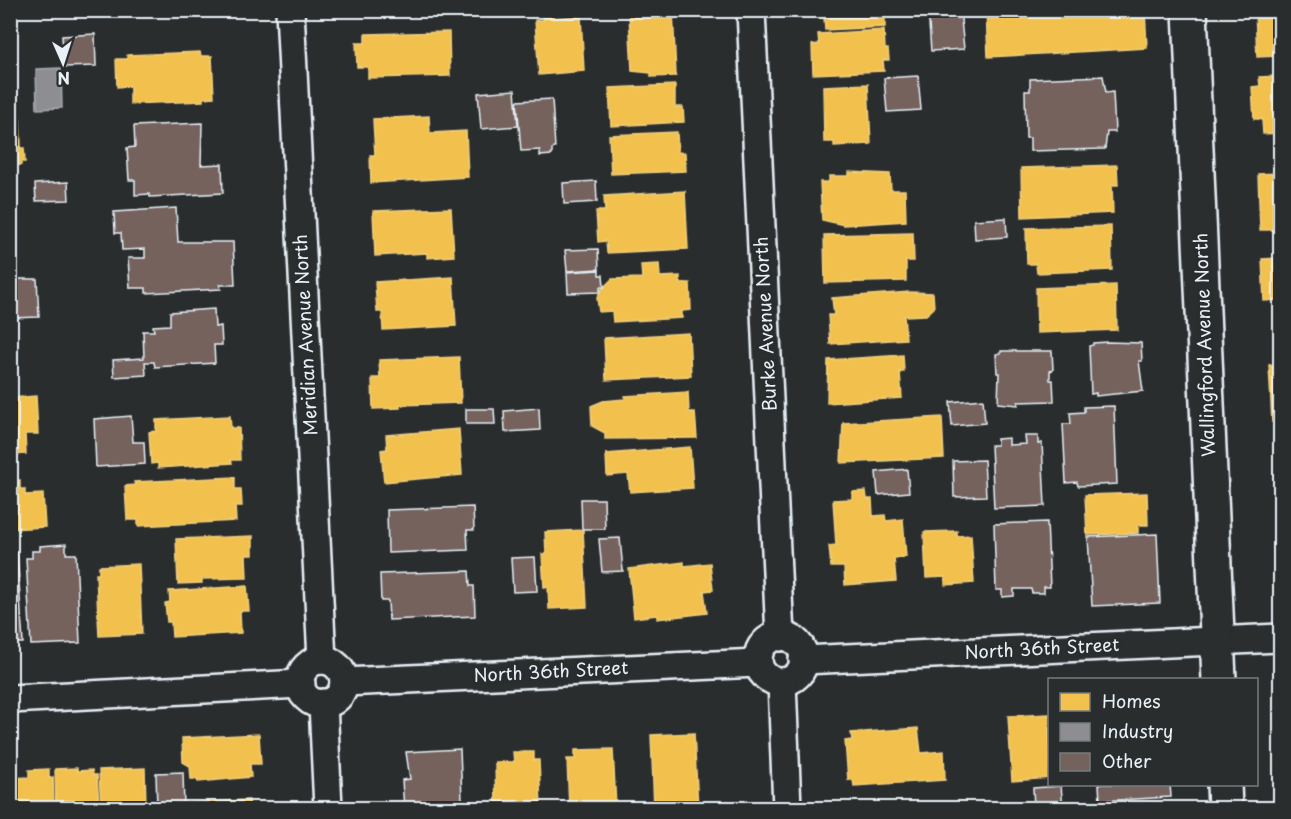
<svg xmlns="http://www.w3.org/2000/svg" width="1291" height="819" font-family="'Playpen Sans',sans-serif">
<style>
.homes{fill:#f2c14e;stroke:#efcf81;stroke-width:1.5}
.industry{fill:#8d8d92;stroke:#a8abb1;stroke-width:1.5}
.building{fill:#74625d;stroke:#e8f1f8;stroke-width:1.5}
.lines{fill:none;stroke-linecap:round;stroke-linejoin:round}
.street-casing{stroke:#e8f1f8;stroke-width:32}
.secondary-casing{stroke:#e8f1f8;stroke-width:38}
.street{stroke:#2a2d2e;stroke-width:27}
.secondary{stroke:#2a2d2e;stroke-width:33}
.labels{text-anchor:middle;stroke-width:6;stroke-linejoin:round;paint-order:stroke}
.street-label{font-size:18px;fill:#e8f1f8;stroke:#2a2d2e}
</style>
<rect width="100%" height="100%" fill="#2a2d2e"/>
<filter id="ink" filterUnits="userSpaceOnUse"><feTurbulence type="fractalNoise" baseFrequency=".0167" numOctaves="2"/><feDisplacementMap in="SourceGraphic" scale="12" xChannelSelector="R" yChannelSelector="G"/><feConvolveMatrix kernelMatrix="1 2 1 2 8 2 1 2 1" color-interpolation-filters="sRGB"/></filter>
<g filter="url(#ink)">
<!-- homes -->
<g class="homes">
<path d="M651,10h22l3,66 -25,1v-4l-19,-2 -3,-57h22z"/>
<path d="M816,10h69v17l-60,3 -1,-13h-8z"/>
<path d="M986,10h159l2,38 -159,9z"/>
<path d="M1255,10h25v46l-23,1z"/>
<path d="M554,15v3l27,-2 3,55 -45,4 -4,-55h8v-4z"/>
<path d="M884,30l1,19h3l1,11h-6l1,11 -71,3 -1,-29 7,-1 -1,-10z"/>
<path d="M449,32l1,44 -82,2v-11h-11l-1,-24h9v-9z"/>
<path d="M200,52l1,4h11l2,41 -11,1v3l-73,3v-18l-13,1 -1,-28h11v-4z"/>
<path d="M1280,76v57l-17,1 -1,-15h-8l-2,-32 8,-1 -1,-9z"/>
<path d="M868,84l3,60 -37,2v-4h-10l-1,-56z"/>
<path d="M675,85v22h8l1,15 -73,4 -2,-38z"/>
<path d="M429,116l1,17 36,-2 2,46 -97,6 -1,-28h5l-2,-36z"/>
<path d="M20,119l1,29h3l1,14h-4v3l-11,1v-46z"/>
<path d="M677,132l1,20 7,1 1,18 -75,3 -2,-39z"/>
<path d="M1117,165l1,20h-6l1,28 -91,4 -1,-49z"/>
<path d="M849,172l41,2 1,16h14l1,31 -62,4 -22,-5 -2,-38h9v-6h20z"/>
<path d="M1280,173v57h-20l-2,-56z"/>
<path d="M685,191l3,58 -81,4 -1,-12 -8,1 -2,-31h9l-1,-15z"/>
<path d="M451,208l3,48 -27,2v-5l-52,3 -2,-45z"/>
<path d="M1111,226l1,44 -75,3 -1,-9h-9l-1,-36z"/>
<path d="M913,233l1,28h-8v20l-81,2 -1,-48z"/>
<path d="M1280,258v42l-16,1 -2,-42z"/>
<path d="M659,264l1,13 20,-1v7h10l1,27 -9,1v7l-69,4 -1,-11 -13,1 -2,-14 4,-8 11,-11 30,-1 -1,-13z"/>
<path d="M453,277l3,49 -73,4 -1,-18h-5l-2,-30z"/>
<path d="M1116,285l1,45 -80,3 -1,-45z"/>
<path d="M910,292l23,1 1,15 -8,7 -22,1 2,23 -76,5 -2,-29h6l-2,-17z"/>
<path d="M10,330h5l1,20 -6,1z"/>
<path d="M689,333l2,43 -85,4 -2,-42z"/>
<path d="M903,355l1,17h-4l2,26 -75,5 1,-43z"/>
<path d="M10,357h3l1,20 -4,1z"/>
<path d="M459,357l2,46 -61,2v3l-27,1 -1,-31h8l-1,-18z"/>
<path d="M1280,364v76h-2l-1,-18h-5l-3,-57z"/>
<path d="M688,392l1,20h6l2,26 -92,1v-6l-13,-7 -1,-20 12,-5 22,-2v-3z"/>
<path d="M36,396l2,38h-13l1,20 -16,1v-57z"/>
<path d="M230,416l1,12h8l1,32h-9l1,3 -74,5v-5l-7,1 -2,-32 7,-1v-11z"/>
<path d="M942,417l2,41 -103,5 2,-40z"/>
<path d="M459,429l3,46 -78,7 -3,-32 6,-1 -1,-14z"/>
<path d="M690,447l3,41 -63,4 -2,-18 -21,2 -1,-22z"/>
<path d="M235,477v12h6l1,17h-7l1,15 -98,5v-6h-11l-2,-34 10,-1 -1,-3z"/>
<path d="M10,480h10v9h5v6l18,-1 2,33 -35,2z"/>
<path d="M866,491l1,8h5l1,17 12,-1 1,6 17,-2 3,38 -12,1 2,23 -51,4 -1,-18h-13l-2,-21 7,-1 -3,-45 19,-1v-7z"/>
<path d="M1147,493l1,32h-10v8l-51,2 -2,-40z"/>
<path d="M1276,521h4v56h-1z"/>
<path d="M583,530l4,77 -38,2 -1,-22h-4l-2,-33h4l-1,-22z"/>
<path d="M957,531v5l14,-1 3,48 -29,2v-8l-19,1 -2,-46z"/>
<path d="M253,536v19h-7l1,23 -45,1v4l-24,1 -2,-45z"/>
<path d="M684,562v4l26,-3 3,27 -9,1 3,22 -50,6v-4l-23,3 -5,-49z"/>
<path d="M139,564l3,70 -43,2 -3,-62h3v-8z"/>
<path d="M247,586l2,25h-9l1,22 -69,4 -1,-15h-4l-2,-19 5,-1 -1,-11z"/>
<path d="M1049,714l1,64 -38,3 -4,-65z"/>
<path d="M918,728l3,25 23,-2 1,29 -91,6 -1,-6h-5l-3,-39 7,-1 -1,-7z"/>
<path d="M694,733l4,75h-44l-3,-73z"/>
<path d="M259,734l2,30h-11l1,13 -53,5 -1,-3h-6l-1,-13 -7,-4 -1,-24z"/>
<path d="M613,749l3,59h-47l-2,-49h8v-9z"/>
<path d="M513,752h21v8h5l2,48h-45l-1,-46h19z"/>
<path d="M77,768v3l15,-1 1,5h4l2,33h-43l-1,-39z"/>
<path d="M145,768l1,40h-45l-2,-38z"/>
<path d="M49,769v9l4,-1 1,31h-40l-1,-30 16,-1v-7z"/>
<path d="M1277,775h3v21h-2z"/>
<path d="M249,800l1,8h-59v-5z"/>
</g>
<!-- industry -->
<path class="industry" d="M61,68l1,40 -25,1 -1,-40z"/>
<!-- building -->
<g class="building">
<path d="M928,10h32l4,39 -33,2z"/>
<path d="M95,34l1,32 -32,1 -2,-31z"/>
<path d="M918,76l3,34 -34,2 -3,-34z"/>
<path d="M1103,76l3,17 7,-1 2,40h-8l-2,17 -75,2v-13h-4l-1,-47h5v-12z"/>
<path d="M515,90l3,36 -37,3 -3,-36z"/>
<path d="M552,99l3,49 -3,1v6l-12,1v-6l-19,1 -4,-50z"/>
<path d="M202,123l-1,42 21,-1 1,29 -73,4 -1,-3 -14,1v-15h-6l-2,-32 8,-1 -1,-21z"/>
<path d="M596,181l1,21 -33,2 -1,-21z"/>
<path d="M68,182l1,18 -33,1 -1,-17z"/>
<path d="M176,208l2,34h55l2,43h-15l1,4 -75,4v-5h-16l-2,-30h17v-9l-23,1 -1,-17h-6l-1,-21z"/>
<path d="M1006,218l1,19 -32,2 -1,-19z"/>
<path d="M598,249l1,20 -32,2 -2,-21z"/>
<path d="M599,270v5h4l1,12h-4v5l-32,1 -1,-21z"/>
<path d="M10,279h27l2,38 -29,1z"/>
<path d="M214,309l1,18 6,-1 1,19h-8l1,18 -60,4 -1,-5h-9l1,13 -32,2 -1,-17 31,-2 -1,-27h11l-1,-5 17,-1v-13z"/>
<path d="M1108,342l33,1 1,18h-3l4,30 -47,5v-3l-5,1 -2,-48 4,-1v-2z"/>
<path d="M1001,351h51l1,19 -3,1v9h3l1,21 -36,1v3l-20,-2 1,-30h-2l-1,-19 5,-1z"/>
<path d="M983,399l2,24 -33,3 -2,-24z"/>
<path d="M1114,406l3,78 -39,2 -1,-4 -11,1 -3,-59h8l-1,-11 14,-1v-5z"/>
<path d="M539,408l1,22 -35,2 -1,-21z"/>
<path d="M466,409h28l1,15h-29z"/>
<path d="M131,416l2,26h11l1,22 -49,3 -2,-48z"/>
<path d="M1025,436h13v8l4,-1 3,63 -51,2 -3,-63h6v-6l12,-1v7l17,-1z"/>
<path d="M984,460l2,36 -32,1 -1,-36z"/>
<path d="M907,469l2,23 -31,3 -2,-23z"/>
<path d="M581,499h23l1,30h-23z"/>
<path d="M473,507l1,23h-7l1,20 -80,3 -1,-43z"/>
<path d="M1047,522l3,65h-6v6h-12l-1,-4h-17v7l-12,1v-7h-6l-2,-66z"/>
<path d="M1157,534l3,69 -68,3 -4,-69z"/>
<path d="M620,538l3,33 -21,1 -3,-33z"/>
<path d="M66,544v10h10l4,89 -49,2 -5,-87h6v-7h8v-5z"/>
<path d="M10,551h7l6,92h-13z"/>
<path d="M535,557l2,34 -24,1 -2,-34z"/>
<path d="M469,571l1,15h4l1,30 -86,4 -1,-19h-7l-1,-27z"/>
<path d="M460,749l2,51h-7v8h-51l-2,-28 8,-1 -4,-27z"/>
<path d="M183,772l1,36h-27l-1,-35z"/>
<path d="M1099,784h71l1,13 -71,4z"/>
<path d="M1061,786l2,22h-29l-1,-20z"/>
<path d="M895,805l1,3h-39v-2z"/>
</g>
<g class="lines">
<defs>
<g id="street">
<path d="M290,10l32,650"/>
<path d="M751,10l29,627"/>
<circle cx="781" cy="659" r="23"/>
<path d="M803,660l477,-22"/>
<circle cx="322" cy="682" r="22"/>
<path d="M344,682l414,-19"/>
<path d="M782,682l5,126"/>
<path d="M10,699l291,-15"/>
<path d="M323,703l5,105"/>
</g>
<g id="secondary">
<path d="M1190,10l29,670"/>
<path d="M1224,784l1,24"/>
</g>
</defs>
<!-- street casing -->
<use href="#street" class="street-casing"/>
<!-- secondary casing -->
<use href="#secondary" class="secondary-casing"/>
<!-- street -->
<use href="#street" class="street"/>
<!-- secondary -->
<use href="#secondary" class="secondary"/>
</g>
</g>
<g class="labels">
<!-- street labels -->
<g class="street-label">
<text transform="translate(766 324) rotate(-93)" y="6">Burke Avenue North</text>
<text transform="translate(306 335) rotate(-93)" y="6">Meridian Avenue North</text>
<text transform="translate(1205 345) rotate(-92)" y="6">Wallingford Avenue North</text>
<text transform="translate(1042 649) rotate(-3)" y="6">North 36th Street</text>
<text transform="translate(551 672) rotate(-3)" y="6">North 36th Street</text>
</g>
</g>
<!-- margin -->
<rect width="1291" height="819" fill="none" stroke="#2a2d2e" stroke-width="36"/>
<rect x="18" y="18" width="1255" height="783" fill="none" stroke="#e8f1f8" stroke-width="2" filter="url(#ink)"/>
<!-- legend -->
<rect x="1048" y="678" width="210" height="108" fill="#2a2d2e" stroke="#767b7f" stroke-width="1.5"/>
<rect x="1060" y="693" width="30" height="18" fill="#f2c14e" stroke="#767b7f" stroke-width="1.5"/>
<text x="1102" y="708" font-size="18" fill="#e8f1f8">Homes</text>
<rect x="1060" y="723" width="30" height="18" fill="#8d8d92" stroke="#767b7f" stroke-width="1.5"/>
<text x="1102" y="738" font-size="18" fill="#e8f1f8">Industry</text>
<rect x="1060" y="753" width="30" height="18" fill="#74625d" stroke="#767b7f" stroke-width="1.5"/>
<text x="1102" y="768" font-size="18" fill="#e8f1f8">Other</text>
<!-- north arrow -->
<g transform="translate(63 63) rotate(177)" stroke="#2a2d2e" stroke-width="4.5" paint-order="stroke">
<path d="M0-4.5L10 22L0 15L-10 22Z" fill="#e8f1f8"/>
<text y="-9" font-size="16" font-weight="bold" text-anchor="middle" fill="#e8f1f8">N</text>
</g>
</svg>
